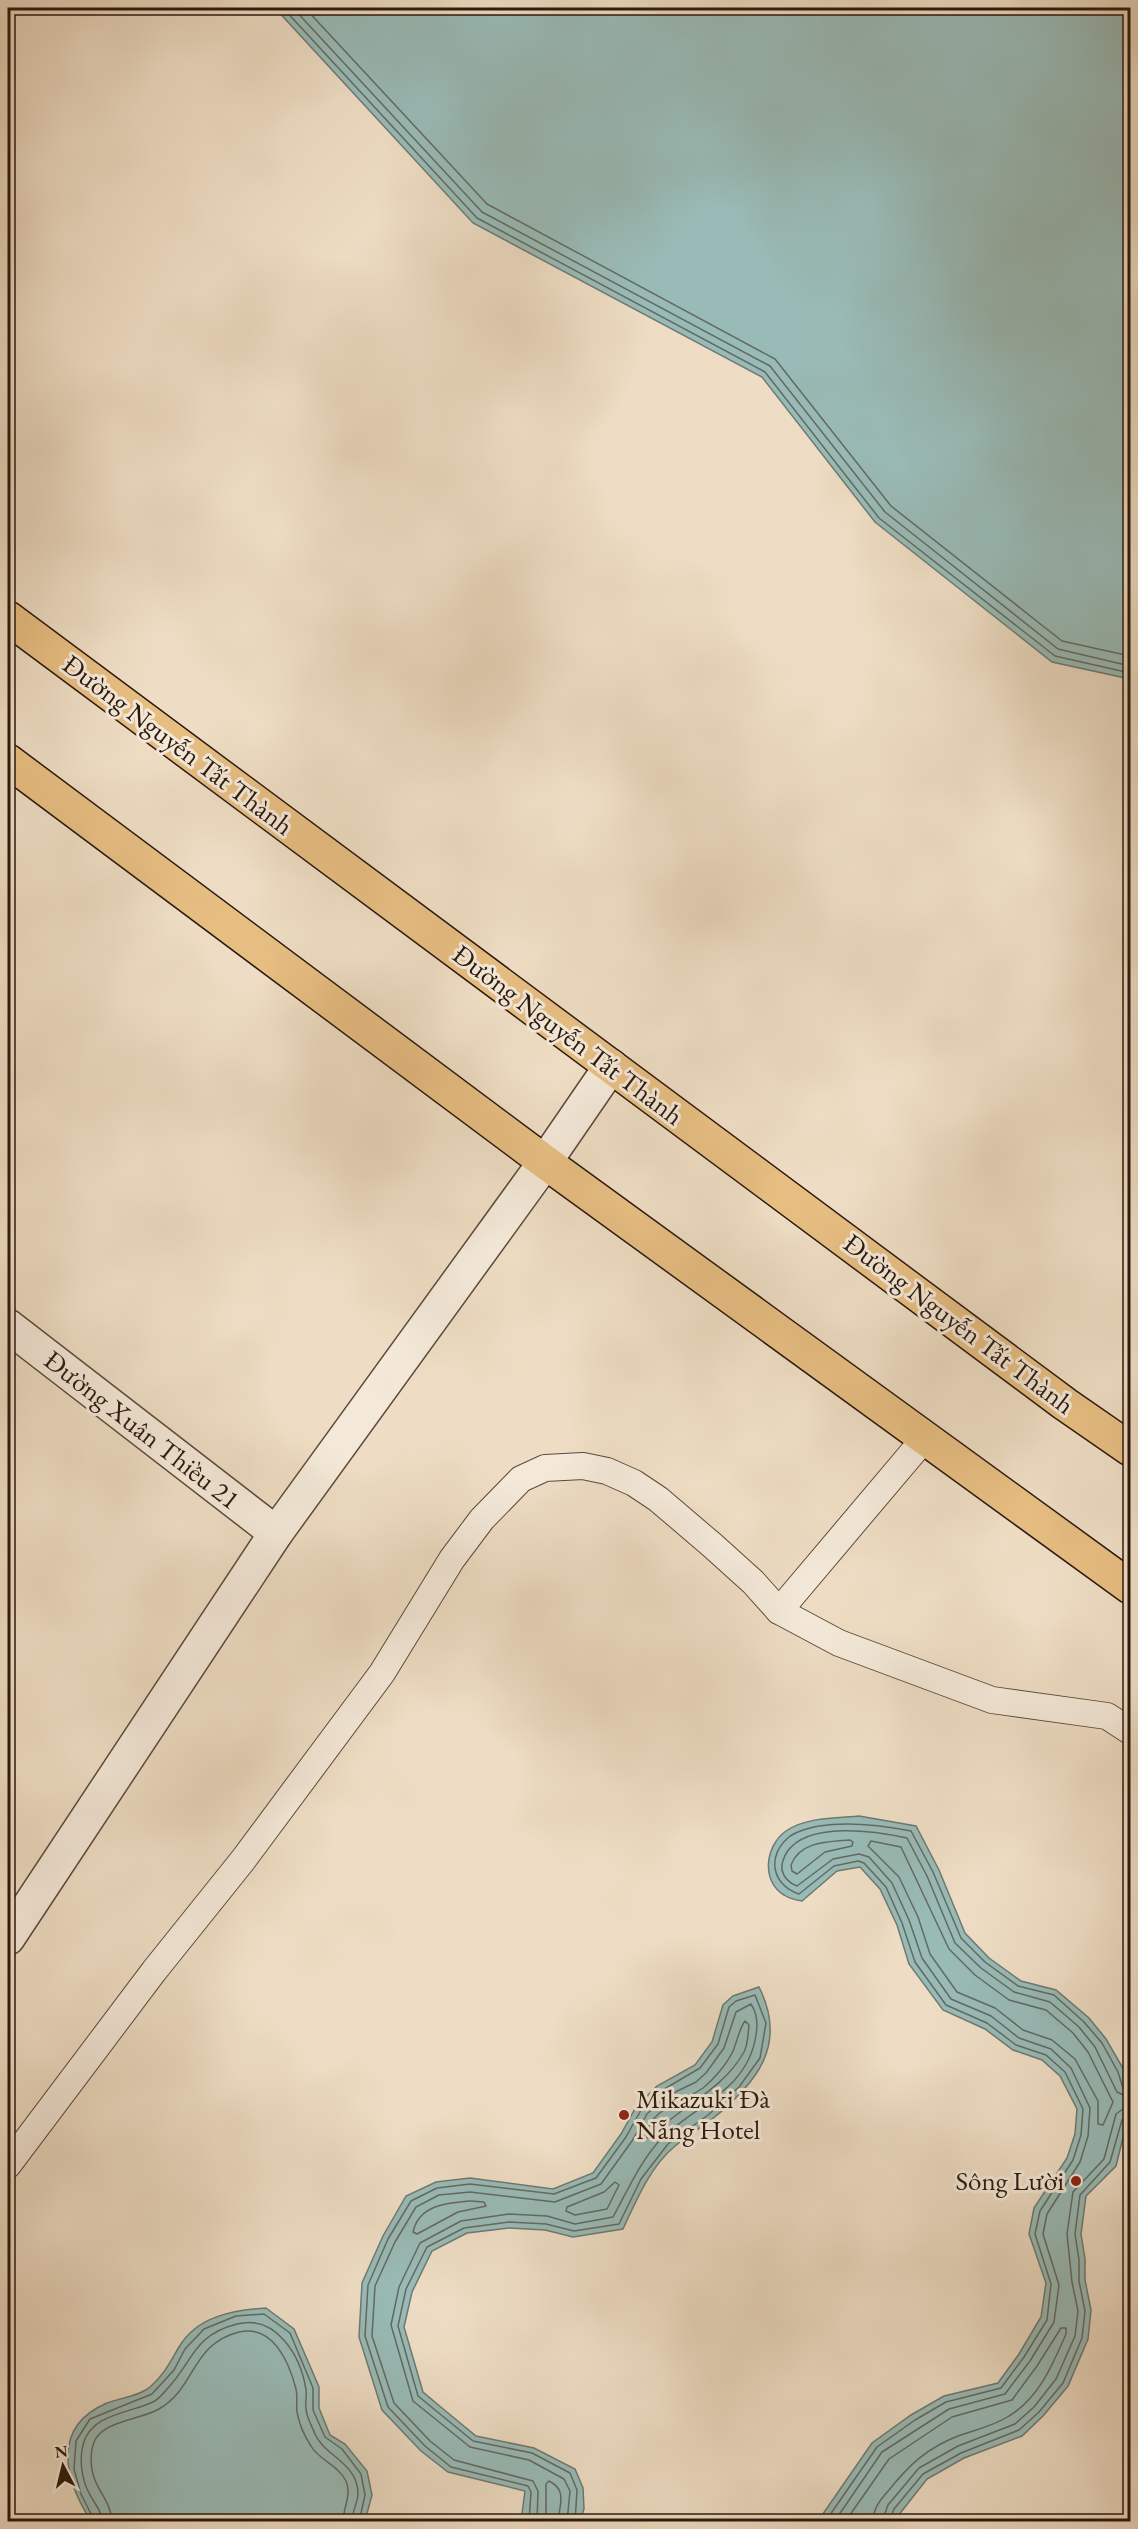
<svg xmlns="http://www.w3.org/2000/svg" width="1138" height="2529" font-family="'EB Garamond',serif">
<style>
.water{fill:#99bbb7;stroke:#6d7a73;stroke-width:1.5}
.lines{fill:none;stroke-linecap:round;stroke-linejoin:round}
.shore{stroke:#626a62;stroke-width:1.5}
.service-casing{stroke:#5b493b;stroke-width:28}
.minor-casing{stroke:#5b493b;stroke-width:36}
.primary-casing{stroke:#2a180d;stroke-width:36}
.service{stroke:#f4e9d9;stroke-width:26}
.minor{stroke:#f4e9d9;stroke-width:33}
.primary{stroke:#e7be82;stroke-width:33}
.poi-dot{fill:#8f2418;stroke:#f4e9d9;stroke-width:2}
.labels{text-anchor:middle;stroke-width:6;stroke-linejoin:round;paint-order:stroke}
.street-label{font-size:27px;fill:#2a180d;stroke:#f4e9d9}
.poi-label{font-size:27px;fill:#2a180d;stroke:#f4e9d9;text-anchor:start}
</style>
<rect width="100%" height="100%" fill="#eeddc4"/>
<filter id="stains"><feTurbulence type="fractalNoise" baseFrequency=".00333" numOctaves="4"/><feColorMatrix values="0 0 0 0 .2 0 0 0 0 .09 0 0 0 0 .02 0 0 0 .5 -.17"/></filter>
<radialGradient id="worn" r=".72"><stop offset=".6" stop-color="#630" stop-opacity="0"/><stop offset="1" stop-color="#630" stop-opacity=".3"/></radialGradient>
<!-- water -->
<g class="water">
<path d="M275,8h855v671l-78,-17 -177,-140 -113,-145 -289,-154z"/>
<path d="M859,1816l57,10 23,44 26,63 24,25 32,23 35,9 33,28 17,21 18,31 6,24v15l-14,57 -30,30 -5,38 4,25v21l6,30 -3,29 -20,47 -25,30 -21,20 -58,22 -37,21 -33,42h-76l54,-78 39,-28 33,-19 54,-13 21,-29 22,-37 5,-34 -17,-49 5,-26 33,-50 8,-24 2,-25 -17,-33 -18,-16 -29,-10 -28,-21 -42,-19 -34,-46 -12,-39 -17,-36 -20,-22 -23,4 -35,30c-6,-1 -14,-3 -18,-6 -23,-14 -19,-49 2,-64 20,-14 51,-13 73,-15z"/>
<path d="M759,1987c29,58 -2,96 -48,133 -12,9 -26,17 -37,27 -24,20 -38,54 -51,82l-50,8 -28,-7 -36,-2 -42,5 -35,18 -20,41 -8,35 19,65 19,16 34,28 58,12 41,21 8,19 1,21 -4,12h-59l4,-30 -77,-19 -27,-21 -39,-41 -23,-73 3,-54 21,-47 23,-40 30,-14 34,-4 83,11 40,-16 28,-39 15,-27 21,-21 38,-21 17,-23 11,-37 10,-9z"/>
<path d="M266,2308l28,21 25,58v21l11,27 15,9 22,27 5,24 -7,26h-274c-27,-42 -40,-94 16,-118 13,-5 33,-7 43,-16 14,-12 20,-25 29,-40 18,-31 55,-37 87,-39z"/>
</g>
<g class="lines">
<!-- shore -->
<g class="shore">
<path d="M283,8l194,210 288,154 114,146 176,138 75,17"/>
<path d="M293,8l189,204 288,154 115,146 173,137 72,17"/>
<path d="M305,8l182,196 288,155 116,147 171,135 68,15"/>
<path d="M850,1840l3,2 -1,4 -27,6 -28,22 -5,-3 -1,-6c9,-24 37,-23 59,-25z"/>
<path d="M871,1841l30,6 48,102 26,26 34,25 37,10 27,23 15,19 25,50 -10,23 -5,-1v-23l-23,-42 -23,-19 -29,-10 -28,-22 -38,-16 -27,-38 -12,-37 -19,-40 -31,-31z"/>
<path d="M745,2021l4,4c-1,8 -1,20 -5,27 -23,41 -67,55 -93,86h-4c-3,-27 40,-38 56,-50 11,-9 24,-24 30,-37 4,-9 6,-22 12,-30z"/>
<path d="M615,2182l4,3 -12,24 -32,6 -9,-4 1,-4 37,-15z"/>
<path d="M470,2201l14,1 2,4 -28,6 -41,22 -4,-2c6,-27 33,-29 57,-31z"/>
<path d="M95,2522l-14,-28 -7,-25 2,-28 14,-22 62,-25 22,-24 11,-21 19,-20 32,-13 28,-2 26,19 23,55v22l12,27 17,12 19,25 4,21 -6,27"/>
<path d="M103,2522c-1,-11 -9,-19 -14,-29 -7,-13 -10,-33 -6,-48 7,-31 47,-32 70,-43 6,-3 10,-8 14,-13 26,-27 26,-54 70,-65 39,-10 64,32 69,66 1,6 -1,12 0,18 0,9 6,18 9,26 9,22 44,29 43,61 -1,9 -6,17 -6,27"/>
<path d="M112,2522c-1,-27 -26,-36 -20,-73 4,-29 47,-28 67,-40 37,-21 32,-65 80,-77 34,-8 50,30 57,57 2,8 0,16 1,23 2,11 8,25 14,34 8,14 27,19 35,35 6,14 -3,27 -3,41"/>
<path d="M529,2522l2,-30 -3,-6 -77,-19 -26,-21 -37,-39 -23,-71 3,-51 20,-46 23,-38 26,-13 33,-4 84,10 42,-16 30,-41 15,-27 20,-19 39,-23 18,-24 11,-37 7,-6 19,-6 11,28 -6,35 -21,29 -31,28 -40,29 -27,35 -22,45 -45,7 -28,-7 -37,-2 -45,6 -37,19 -21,42 -8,37 20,70 55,45 59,12 38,20 7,17 -2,32"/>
<path d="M537,2522l1,-31 -5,-10 -79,-21 -24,-19 -36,-38 -22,-67 3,-50 20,-44 21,-35 23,-12 31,-3 85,10 46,-18 31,-43 15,-27 18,-17 31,-15 10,-9 18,-25 12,-36 15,-8c6,9 7,20 5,31 -8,55 -60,70 -94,103 -22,23 -34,52 -49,79l-38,7 -28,-8 -38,-2 -48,7 -41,22 -21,44 -8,38 22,76 57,46 59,13 35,19 6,12 -3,31"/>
<path d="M546,2522v-38l3,-3c19,9 10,25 9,41"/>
<path d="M825,2522l52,-75 38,-27 31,-18 55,-14 23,-31 23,-37 4,-36 -16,-50 5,-23 33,-51 8,-25 2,-26 -18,-37 -19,-17 -30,-10 -29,-22 -41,-18 -31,-43 -13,-39 -16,-36 -22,-24 -6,-2 -24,5 -35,28c-27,-9 -33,-38 -10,-57 6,-5 22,-10 30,-11 31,-5 62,-1 92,5l22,41 28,66 24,24 33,24 36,9 30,27 18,21 16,29 5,16 7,3"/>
<path d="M834,2522l48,-70 67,-43 56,-15 25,-33 24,-39 5,-37 -16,-51 4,-20 33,-52 8,-26 2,-28 -19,-40 -20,-19 -32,-11 -28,-22 -40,-17 -29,-41 -13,-38 -17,-37 -23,-26 -10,-3 -26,5 -36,27c-8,-3 -13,-8 -15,-16 -1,-7 2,-13 5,-18 21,-31 88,-21 120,-14l20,38 28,67 26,25 33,24 36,10 29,25 16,20 22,45 13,6"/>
<path d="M845,2522l44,-63 63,-42 60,-17 25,-34 24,-38h5v6c-13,30 -27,64 -57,82 -15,10 -35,14 -51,20 -31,12 -49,29 -69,54 -8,9 -16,18 -16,32"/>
<path d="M882,2522l6,-17 31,-37 39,-22 57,-22 19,-17 22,-28 19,-43 3,-25 -6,-29 -5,-48 6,-42 31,-33 12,-45 7,-5 7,-1"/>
<path d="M889,2522l5,-13 29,-35 38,-21 58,-23 20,-18 24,-29 19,-45 3,-27 -6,-30v-21l-4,-26 5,-39 30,-33 12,-42 8,-5"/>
</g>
<defs>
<g id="service">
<path d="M779,1611l146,-173"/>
<path d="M8,2165l146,-194 89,-111 139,-187 70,-114 30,-40 39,-40 24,-11 38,-2 24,5 27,12 24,16 54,46 41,37 26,29 60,32 153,57 115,16 23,15"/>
</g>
<g id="minor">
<path d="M8,1326l268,207"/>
<path d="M8,1938l268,-405 269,-371 66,-96"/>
</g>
<g id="primary">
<path d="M8,618l1057,786 65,45"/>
<path d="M8,761l537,401 585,425"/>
</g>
</defs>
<!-- service casing -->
<use href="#service" class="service-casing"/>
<!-- minor casing -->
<use href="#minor" class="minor-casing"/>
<!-- primary casing -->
<use href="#primary" class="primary-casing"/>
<!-- service -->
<use href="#service" class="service"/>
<!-- minor -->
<use href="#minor" class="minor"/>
<!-- primary -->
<use href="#primary" class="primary"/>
</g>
<!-- markers -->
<g class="poi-dot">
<circle cx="624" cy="2115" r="6"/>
<circle cx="1076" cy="2181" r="6"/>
</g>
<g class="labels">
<!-- street labels -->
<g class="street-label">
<text transform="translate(178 745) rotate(37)" y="9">Đường Nguyễn Tất Thành</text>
<text transform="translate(568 1035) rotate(37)" y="9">Đường Nguyễn Tất Thành</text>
<text transform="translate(959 1324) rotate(37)" y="9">Đường Nguyễn Tất Thành</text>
<text transform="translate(142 1430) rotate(38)" y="9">Đường Xuân Thiều 21</text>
</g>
<!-- poi labels -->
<g class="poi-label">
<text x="636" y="2108">Mikazuki Đà<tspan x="636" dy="31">Nẵng Hotel</tspan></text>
<text x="1064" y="2190" text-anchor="end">Sông Lười</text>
</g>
</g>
<!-- margin -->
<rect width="1138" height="2529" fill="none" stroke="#eeddc4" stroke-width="30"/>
<rect x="9" y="9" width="1120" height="2511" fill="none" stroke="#2a180d" stroke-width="3"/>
<rect x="15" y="15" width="1108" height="2499" fill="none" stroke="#2a180d" stroke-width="1.5"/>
<!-- north arrow -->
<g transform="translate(63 2466) rotate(353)" stroke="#f4e9d9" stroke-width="4.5" paint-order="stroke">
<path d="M0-4.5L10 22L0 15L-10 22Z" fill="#2a180d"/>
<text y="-9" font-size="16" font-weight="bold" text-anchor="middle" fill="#2a180d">N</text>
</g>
<rect width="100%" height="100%" filter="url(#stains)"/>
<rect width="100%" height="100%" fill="url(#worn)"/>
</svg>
